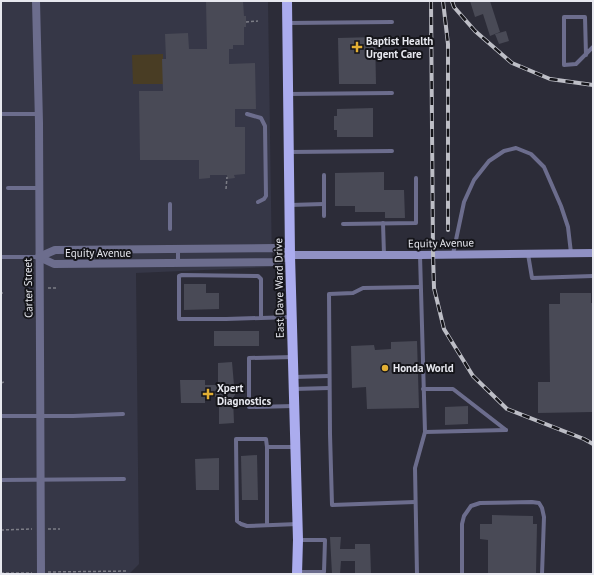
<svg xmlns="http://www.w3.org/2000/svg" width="594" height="575" font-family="'PT Sans',sans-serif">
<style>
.built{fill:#363747}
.green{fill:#493d24}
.building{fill:#494a56}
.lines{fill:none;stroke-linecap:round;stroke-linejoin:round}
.path{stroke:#7c7d86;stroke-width:1.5;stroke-dasharray:3 2;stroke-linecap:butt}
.lane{stroke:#6c6d8d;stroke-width:4}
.street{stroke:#6c6d8d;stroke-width:8}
.secondary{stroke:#9091c4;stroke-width:8}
.primary{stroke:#abacee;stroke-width:10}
.rail-casing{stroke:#bdbec6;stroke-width:4}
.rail{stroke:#15151a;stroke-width:2.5;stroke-dasharray:8;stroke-linecap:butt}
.poi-dot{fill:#e2af34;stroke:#15151a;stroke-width:1.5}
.labels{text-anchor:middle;stroke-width:4;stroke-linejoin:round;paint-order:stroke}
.poi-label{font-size:11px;font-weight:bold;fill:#e7e8ef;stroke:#15151a;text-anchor:start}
.street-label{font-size:11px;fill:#e7e8ef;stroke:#15151a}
</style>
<rect width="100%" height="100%" fill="#2c2c38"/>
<!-- built -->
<path class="built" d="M1,1h267l4,266 -136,6 3,291 -10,10h-128z"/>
<!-- green -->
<path class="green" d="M163,54v30h-30l-1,-29z"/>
<!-- building -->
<g class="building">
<path d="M206,1h37l1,15h2v11h-2v18h-11v4h-4v15l26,-1 1,46h-21v18h10v47l-11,1 1,3 -8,1v-4h-17v3l-11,1v-19h-59l-1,-69h24l-1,-32h4l-1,-25 23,-1 1,16h18z"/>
<path d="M470,1h20l10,31 -10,4 -7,-22 -8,3z"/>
<path d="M506,31l3,10 -10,3 -4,-10z"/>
<path d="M375,37l1,47h-37l-1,-46z"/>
<path d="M373,108v29h-36v-7h-3v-14h3v-7z"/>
<path d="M384,172v18h20l1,28h-20v-6h-30v-6h-20v-33z"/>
<path d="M184,284h22v9h13v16l-35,1z"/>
<path d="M560,293h31v10h2v109l-55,1v-31h12l-1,-78h11z"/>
<rect x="214" y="331" width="45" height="15"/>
<path d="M417,341l2,67 -52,1 -1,-22 -14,1 -1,-42 23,-1 1,5 16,-1v-7z"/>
<path d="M232,362l2,23 2,5v3l-3,5 1,25 -15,1v-27h-14v6h-24l-1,-23h25v5h13v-22z"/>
<path d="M468,406v18l-23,1v-18z"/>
<path d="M257,455l1,45h-16l-1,-44z"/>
<path d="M219,458v32h-23l-1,-31z"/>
<path d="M492,515l41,1v8h4l-1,50h-48v-34l-8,-1v-15h12z"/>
<path d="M330,537h11l-1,12h15v-5h15l1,29 -16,1v-13h-14l-1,13h-8z"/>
</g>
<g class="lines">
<!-- path -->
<g class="path">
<path d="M246,22l12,-1"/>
<path d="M226,189l1,-12"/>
<path d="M48,288h10"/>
<path d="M1,293h2"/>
<path d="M1,383l3,-1"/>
<path d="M48,529h12"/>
<path d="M1,530l31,-1"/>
<path d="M48,572l80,-1"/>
<path d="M1,573h31"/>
</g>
<!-- lane -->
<g class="lane">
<path d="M288,23l104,-1"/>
<path d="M586,55l-1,-38h-21v48l12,-1 17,-17"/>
<path d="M288,94l104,-1"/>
<path d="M1,114h37"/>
<path d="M247,114l14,4 4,8 1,70 -2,3 -6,3"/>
<path d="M289,152l103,-1"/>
<path d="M324,175v41"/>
<path d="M8,188h31"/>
<path d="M170,204v25"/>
<path d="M290,205l34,-1"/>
<path d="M383,223l1,32"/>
<path d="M343,224l73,-1v-45"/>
<path d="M178,249v14"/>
<path d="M75,250v14"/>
<path d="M453,254l11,-52 10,-22 15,-19 15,-10 12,-3 15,6 13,13 17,39 7,21 3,26"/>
<path d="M528,254l4,24 61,-2"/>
<path d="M1,257h38"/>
<path d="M261,318v-39l-3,-3 -76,-1 -3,1v43h47l65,-2"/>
<path d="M293,357l-44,1v49l45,-1"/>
<path d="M294,377l35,-1"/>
<path d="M294,389l35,-1"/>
<path d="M423,389h30l53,41"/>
<path d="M1,416h72l50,-2"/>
<path d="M425,432l81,-2"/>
<path d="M267,447v78"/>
<path d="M294,447h-27l-1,-8h-30l1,82 4,3 6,2 51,-2"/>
<path d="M1,480l123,-1"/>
<path d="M415,502l-83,3 -2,-71 -1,-140 24,-1 10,-5 57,-1"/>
<path d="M297,572h27l1,-32h-26"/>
<path d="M417,574l-2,-106 10,-36 -5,-177"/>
<path d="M462,574v-50l2,-8 7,-10 9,-3 52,-1 7,1 3,5 2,9 -2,57"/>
</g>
<!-- street -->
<g class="street">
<path d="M36,1l3,122 2,451"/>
<path d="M39,257l15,7 222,-2 14,-7"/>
<path d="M39,257l16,-7 220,-2 15,7"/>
</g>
<!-- secondary -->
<path class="secondary" d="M290,255h130l173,-2"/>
<!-- primary -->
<path class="primary" d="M287,1l3,254 8,285 -1,34"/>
<defs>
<g id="rail">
<path d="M431,1l2,253 1,34 10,41 29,47 34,33 77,30 9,5"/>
<path d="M443,1l5,43v186"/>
<path d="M452,1l2,6 21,24 37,32 38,16 43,6"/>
</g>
</defs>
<!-- rail casing -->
<use href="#rail" class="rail-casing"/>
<!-- rail -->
<use href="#rail" class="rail"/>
</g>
<!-- markers -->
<g class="poi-dot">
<path d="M355 41h4v4h4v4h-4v4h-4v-4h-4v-4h4z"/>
<circle cx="385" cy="368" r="4"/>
<path d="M206 388h4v4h4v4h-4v4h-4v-4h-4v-4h4z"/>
</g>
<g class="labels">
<!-- poi labels -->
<g class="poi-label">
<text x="366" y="45">Baptist Health<tspan x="366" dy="13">Urgent Care</tspan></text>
<text x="393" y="372">Honda World</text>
<text x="217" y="392">Xpert<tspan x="217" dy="13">Diagnostics</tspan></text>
</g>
<!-- street labels -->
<g class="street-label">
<text transform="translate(441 243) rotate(-1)" y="4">Equity Avenue</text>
<text x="98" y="257">Equity Avenue</text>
<text transform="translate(28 288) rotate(-91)" y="4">Carter Street</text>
<text transform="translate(279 288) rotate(-91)" y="4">East Dave Ward Drive</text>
</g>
</g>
<!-- border -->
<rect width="594" height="575" fill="none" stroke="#e7e8ef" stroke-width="4"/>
</svg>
